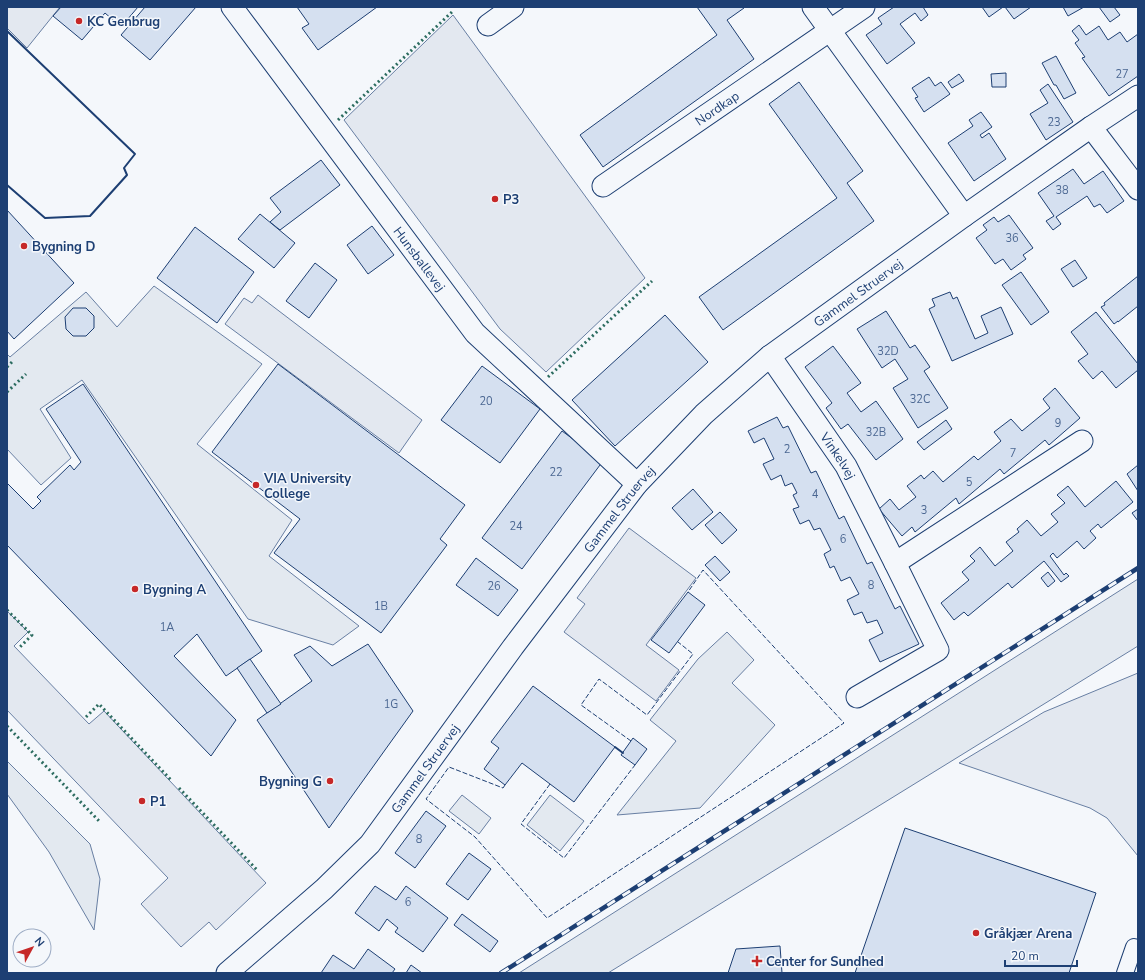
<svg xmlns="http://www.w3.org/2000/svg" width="1145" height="980" font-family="'Nunito Sans',sans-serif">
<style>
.green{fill:#e3e9f0;stroke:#687fa3}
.parking{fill:#e3e8f0;stroke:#687fa3}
.building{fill:#d5e0f0;stroke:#1d3f73}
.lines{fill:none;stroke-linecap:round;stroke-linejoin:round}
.pedestrian-casing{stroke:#1d3f73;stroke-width:18}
.minor-casing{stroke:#1d3f73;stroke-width:23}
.pedestrian{stroke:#f4f7fb;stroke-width:16}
.minor{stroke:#f4f7fb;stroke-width:21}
.rail-casing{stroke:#1d3f73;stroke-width:4.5}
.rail{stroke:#f4f7fb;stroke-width:3;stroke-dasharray:9;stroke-linecap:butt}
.hedge{stroke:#2c6c60;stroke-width:3;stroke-dasharray:2 3;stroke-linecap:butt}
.fence{stroke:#1d3f73;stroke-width:1;stroke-dasharray:5 2;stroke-linecap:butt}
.wall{stroke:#1d3f73;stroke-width:2}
.poi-dot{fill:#c62828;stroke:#f4f7fb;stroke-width:1.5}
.labels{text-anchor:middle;stroke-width:3;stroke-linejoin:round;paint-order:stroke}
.number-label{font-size:11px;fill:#4b6792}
.poi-label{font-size:13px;font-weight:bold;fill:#1d3f73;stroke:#f4f7fb;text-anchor:start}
.street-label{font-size:13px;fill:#1d3f73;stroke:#f4f7fb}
</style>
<rect width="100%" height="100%" fill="#f4f7fb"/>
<!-- green -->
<g class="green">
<path d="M154,286l108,78 -65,80 95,76 -23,36 90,70 -26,19 -85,-26 -166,-239 -42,29 31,49 -30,27 -34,-36v-95l3,3 76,-65 31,35z"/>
<path d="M1138,579v67l-530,327h-89z"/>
<path d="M727,632l27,28 -22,23 43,42 -75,83 -83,7 59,-74 -26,-21 48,-61z"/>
<path d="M7,761l83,83 10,35 -6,51 -45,-78 -42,-58z"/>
<path d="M462,795l29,23 -12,16 -30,-23z"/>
<path d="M550,795l34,26 -24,30 -33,-26z"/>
</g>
<!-- parking -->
<g class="parking">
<path d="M7,7h53l-33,41 -20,-20z"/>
<path d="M453,15l192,263 -99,94 -46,-43 -156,-209z"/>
<path d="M258,295l164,125 -23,33 -174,-129 19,-26 8,5z"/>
<path d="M629,528l67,50 -50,67 33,25 -23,31 -92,-69 21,-28 -8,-6z"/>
<path d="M7,611l21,21 -14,14 75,78 15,-13 162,172 -50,47 -7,-8 -28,25 -40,-43 27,-26 -161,-168z"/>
<path d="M1138,673v183l-31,-38 -17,-10 -131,-45 85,-51z"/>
</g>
<!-- building -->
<g class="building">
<path d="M61,7h77l-17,20 -16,-14 -23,27 -29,-24z"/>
<path d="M145,7h51l-46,53 -29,-25z"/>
<path d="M297,7h80l-59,43 -16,-22 7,-4z"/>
<path d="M697,7h46l1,1 -17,12 27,39 -151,108 -23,-32 137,-100z"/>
<path d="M894,7h29l5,8 -7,6 -6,-8 -15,11 15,19 -28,21 -21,-29 16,-11 -4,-6z"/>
<path d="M982,7h21l-14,10z"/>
<path d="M1005,7h26l-17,12z"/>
<path d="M1063,7h21l-16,9z"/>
<path d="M1099,7h15l6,8 -10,7z"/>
<path d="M1079,25l7,10 13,-9 9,14 12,-8 7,10 11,-8v42l-29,20 -27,-38 3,-1 -10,-14 4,-3 -7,-9z"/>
<path d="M1056,56l20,37 -12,6 -8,-14h-2l-12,-22z"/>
<path d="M1006,73v14h-14l-1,-13z"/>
<path d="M959,74l5,7 -12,7 -4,-6z"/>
<path d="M929,77l6,9 6,-4 9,12 -26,18 -9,-14 3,-1 -6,-9z"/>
<path d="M799,82l64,89 -16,12 27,38 -151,109 -24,-33 138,-99 -68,-94z"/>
<path d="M1048,84l25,38 -27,18 -16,-26 18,-11 -8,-13z"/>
<path d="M981,112l11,15 -12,8 2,3 7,-5 17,26 -32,22 -26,-38 25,-17 -4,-6z"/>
<path d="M321,160l19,25 -60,45 -10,-8 11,-10 -11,-14z"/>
<path d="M1073,169l11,15 19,-13 21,30 -17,12 -7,-9 -6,3 -7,-11 -31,21 5,7 -8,6 -7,-9 8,-5 -16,-23z"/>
<path d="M7,210l67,73 -60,56 -7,-8z"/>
<path d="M260,214l35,29 -21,25 -36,-29z"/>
<path d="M1009,215l24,33 -10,7 3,4 -15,11 -8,-11 -8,5 -19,-26 11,-8 -4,-5 11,-8 4,5z"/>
<path d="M372,226l22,29 -26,19 -21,-29z"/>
<path d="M195,227l59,45 -37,51 -60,-45z"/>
<path d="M1075,260l12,18 -14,9 -12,-18z"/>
<path d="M315,263l22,17 -28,38 -23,-17z"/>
<path d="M1021,272l28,40 -18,13 -29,-40z"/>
<path d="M1138,276v30l-20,16v-1l-4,3 -13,-17 4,-2 -1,-2z"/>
<path d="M950,292l3,7 4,-2 18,42 13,-6 -7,-17 20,-9 12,27 -61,27 -23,-52 6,-3 -3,-7z"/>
<path d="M73,308h13l8,8v12l-8,8h-13l-7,-7 -1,-12z"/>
<path d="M886,311l24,37 5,-3 15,22 -6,4 24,37 -30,20 -25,-40 15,-9 -13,-20 -13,9 -25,-39z"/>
<path d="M1096,312l42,52v6l-22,18 -14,-17 -9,8 -15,-18 10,-7 -17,-22z"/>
<path d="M665,315l43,47 -93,84 -43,-46z"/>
<path d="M833,346l28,37 -14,10 14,19 15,-11 27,38 -27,21 -28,-36 -7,5 -15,-21 6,-5 -27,-36z"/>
<path d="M278,364l187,141 -25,34 7,6 -66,88 -107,-80 26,-34 -88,-67z"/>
<path d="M482,366l58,43 -40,54 -59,-43z"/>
<path d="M83,384l179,267 -36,25 -29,-42 -23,22 62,64 -25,36 -204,-211v-62l26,26 8,-8 -4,-4 33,-32 4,5 7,-8 -35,-53z"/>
<path d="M1055,388l25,30 -31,27 -4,-5 -41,34 -4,-5 -41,35 -3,-6 -41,34 -3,-5 -10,9 -23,-27 11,-10 9,11 17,-13 -9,-11 14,-11 3,4 9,-8 10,11 31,-26 4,4 23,-19 -7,-9 17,-13 11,12 28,-23 -7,-9z"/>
<path d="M777,417l6,11 5,-2 23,47 5,-2 23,48 5,-3 23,48 5,-2 23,47 5,-3 19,38 -39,18 -11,-22 14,-7 -6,-13 -10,3 -5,-11 -8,3 -7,-15 12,-6 -9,-17 -9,4 -7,-15 -4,2 -6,-14 7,-4 -11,-22 -6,2 -5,-10 -9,4 -7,-15 6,-2 -6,-12 4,-2 -5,-10 -7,3 -4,-11 -10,5 -8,-16 11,-5 -10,-21 -10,5 -6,-12z"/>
<path d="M946,420l6,9 -28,21 -7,-8z"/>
<path d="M562,431l41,30 -81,108 -40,-31z"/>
<path d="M1138,465v26l-11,-17z"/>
<path d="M1116,481l17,21 -32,26 -3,-4 -8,7 6,7 -12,11 -7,-8 -20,17 -4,-5 -3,3 14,19 2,-2 3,3 -8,6 -17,-21 -32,27 -4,-5 -40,33 -4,-4 -10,8 -13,-17 28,-23 -7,-8 13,-11 -5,-5 10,-9 15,19 18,-15 -7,-9 13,-10 -2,-3 10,-9 14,16 17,-14 -7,-8 14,-11 -8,-8 11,-9 17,21z"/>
<path d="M693,489l20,23 -21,18 -20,-22z"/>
<path d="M1138,509v12l-6,-8z"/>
<path d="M720,512l17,18 -15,14 -17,-19z"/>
<path d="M715,556l15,16 -10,9 -15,-16z"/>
<path d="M476,558l42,32 -20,26 -42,-31z"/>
<path d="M1048,572l7,9 -7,6 -7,-9z"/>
<path d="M688,592l17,13 -36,48 -18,-13z"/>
<path d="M368,644l45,67 -84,117 -72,-108 55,-39 -18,-26 16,-9 22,20z"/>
<path d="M250,659l31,45 -14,9 -30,-45z"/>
<path d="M533,686l82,61 -41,55 -52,-39 -17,22 -21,-16 15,-21 -8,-6z"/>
<path d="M633,738l14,11 -12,16 -14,-10z"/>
<path d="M426,811l20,15 -31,42 -20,-15z"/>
<path d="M905,828l191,65 -27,80h-214z"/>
<path d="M469,853l22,16 -23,31 -22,-16z"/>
<path d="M375,886l21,14 10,-14 42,32 -25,34 -28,-20 3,-4 -11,-9 -8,12 -24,-18z"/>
<path d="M462,914l36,27 -8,11 -36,-27z"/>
<path d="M780,946l2,27h-54l8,-24z"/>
<path d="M368,949l27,20 -3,4h-71l12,-18 21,14z"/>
<path d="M411,965l11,8h-16z"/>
</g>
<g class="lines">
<defs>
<path id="pedestrian" d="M1125,973l9,-26"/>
<g id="minor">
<path id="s1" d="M232,7l243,326 162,151"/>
<path d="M813,7l151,209"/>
<path d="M488,25l25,-18"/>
<path d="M1091,127l47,62"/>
<path id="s2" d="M603,186l261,-179"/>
<path id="s3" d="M770,356l76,110 49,97 43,87 -81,47"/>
<path d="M895,563l187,-122"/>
<path id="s4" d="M227,973l97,-84 46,-45 143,-197 124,-163 67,-70 66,-58 194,-140 127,-89 47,-31"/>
</g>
</defs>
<!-- pedestrian casing -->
<use href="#pedestrian" class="pedestrian-casing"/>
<!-- minor casing -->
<use href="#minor" class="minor-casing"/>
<!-- pedestrian -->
<use href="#pedestrian" class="pedestrian"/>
<!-- minor -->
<use href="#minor" class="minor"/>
<defs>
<path id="rail" d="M501,973l637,-405"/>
</defs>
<!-- rail casing -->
<use href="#rail" class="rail-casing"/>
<!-- rail -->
<use href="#rail" class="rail"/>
<!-- hedge -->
<g class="hedge">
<path d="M338,120l116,-110"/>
<path d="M7,367l7,-7"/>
<path d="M548,377l104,-96"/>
<path d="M7,392l19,-18"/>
<path d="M7,610l25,25 -13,13"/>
<path d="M86,717l13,-13 72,76"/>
<path d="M7,726l93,96"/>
<path d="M179,788l79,83"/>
</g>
<!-- fence -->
<g class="fence">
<path d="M631,741l-50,-36 18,-26 48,36 46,-61 -15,-12"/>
<path d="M550,784l-29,40 43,34 71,-93"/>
<path d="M505,785l-2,3 -54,-21 -23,32 49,38 72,81 297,-195 -141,-153 -15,22"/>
</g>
<!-- wall -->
<g class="wall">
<path d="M7,31l128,123 -11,14 3,7 -37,41 -45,2 -38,-33"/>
<path d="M615,747l8,6"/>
</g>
</g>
<!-- markers -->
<g class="poi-dot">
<circle cx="79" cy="21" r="4"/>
<circle cx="495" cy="199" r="4"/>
<circle cx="24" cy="246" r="4"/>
<circle cx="256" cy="485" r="4"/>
<circle cx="135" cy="589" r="4"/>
<circle cx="330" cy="781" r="4"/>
<circle cx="142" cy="801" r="4"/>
<circle cx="976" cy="933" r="4"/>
<path d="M755 955h4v4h4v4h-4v4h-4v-4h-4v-4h4z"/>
</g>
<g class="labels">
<!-- number labels -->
<g class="number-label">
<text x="1122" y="78">27</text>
<text x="1054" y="126">23</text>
<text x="1062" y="194">38</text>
<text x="1012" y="242">36</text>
<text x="888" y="355">32D</text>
<text x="920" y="403">32C</text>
<text x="486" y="405">20</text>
<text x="1058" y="427">9</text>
<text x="876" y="436">32B</text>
<text x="787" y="453">2</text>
<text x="1013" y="457">7</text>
<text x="556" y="476">22</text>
<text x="969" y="486">5</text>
<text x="815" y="498">4</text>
<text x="924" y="514">3</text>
<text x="516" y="530">24</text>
<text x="843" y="543">6</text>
<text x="871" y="589">8</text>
<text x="494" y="590">26</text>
<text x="381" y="610">1B</text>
<text x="167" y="631">1A</text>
<text x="391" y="708">1G</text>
<text x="419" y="843">8</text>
<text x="408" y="906">6</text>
</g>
<!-- poi labels -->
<g class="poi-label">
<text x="87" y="26">KC Genbrug</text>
<text x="503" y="204">P3</text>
<text x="32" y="251">Bygning D</text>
<text x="264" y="483">VIA University<tspan x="264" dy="15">College</tspan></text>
<text x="143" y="594">Bygning A</text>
<text x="322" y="786" text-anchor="end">Bygning G</text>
<text x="150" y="806">P1</text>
<text x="984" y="938">Gråkjær Arena</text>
<text x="766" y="966">Center for Sundhed</text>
</g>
<!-- street labels -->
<g class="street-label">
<text dy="5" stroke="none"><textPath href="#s2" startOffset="138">Nordkap</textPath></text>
<text dy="5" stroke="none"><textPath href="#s1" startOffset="314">Hunsballevej</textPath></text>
<text dy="5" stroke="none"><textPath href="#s4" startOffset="934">Gammel Struervej</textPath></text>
<text dy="5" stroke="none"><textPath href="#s3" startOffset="121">Vinkelvej</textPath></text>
<text dy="5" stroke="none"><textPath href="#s4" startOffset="610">Gammel Struervej</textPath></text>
<text dy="5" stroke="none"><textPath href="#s4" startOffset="286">Gammel Struervej</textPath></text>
</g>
</g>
<!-- border -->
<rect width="1145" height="980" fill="none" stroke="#1d3f73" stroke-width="16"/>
<!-- north arrow -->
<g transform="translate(32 948) rotate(50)"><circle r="19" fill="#f4f7fb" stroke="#9eadc5"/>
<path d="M0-3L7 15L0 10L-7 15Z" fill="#c62828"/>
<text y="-6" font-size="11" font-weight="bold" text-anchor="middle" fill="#1d3f73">N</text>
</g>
<!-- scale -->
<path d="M1005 960v6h72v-6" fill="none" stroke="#1d3f73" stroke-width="2"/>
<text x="1011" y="960" font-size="12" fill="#1d3f73" stroke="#f4f7fb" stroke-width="3" paint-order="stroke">20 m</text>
</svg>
